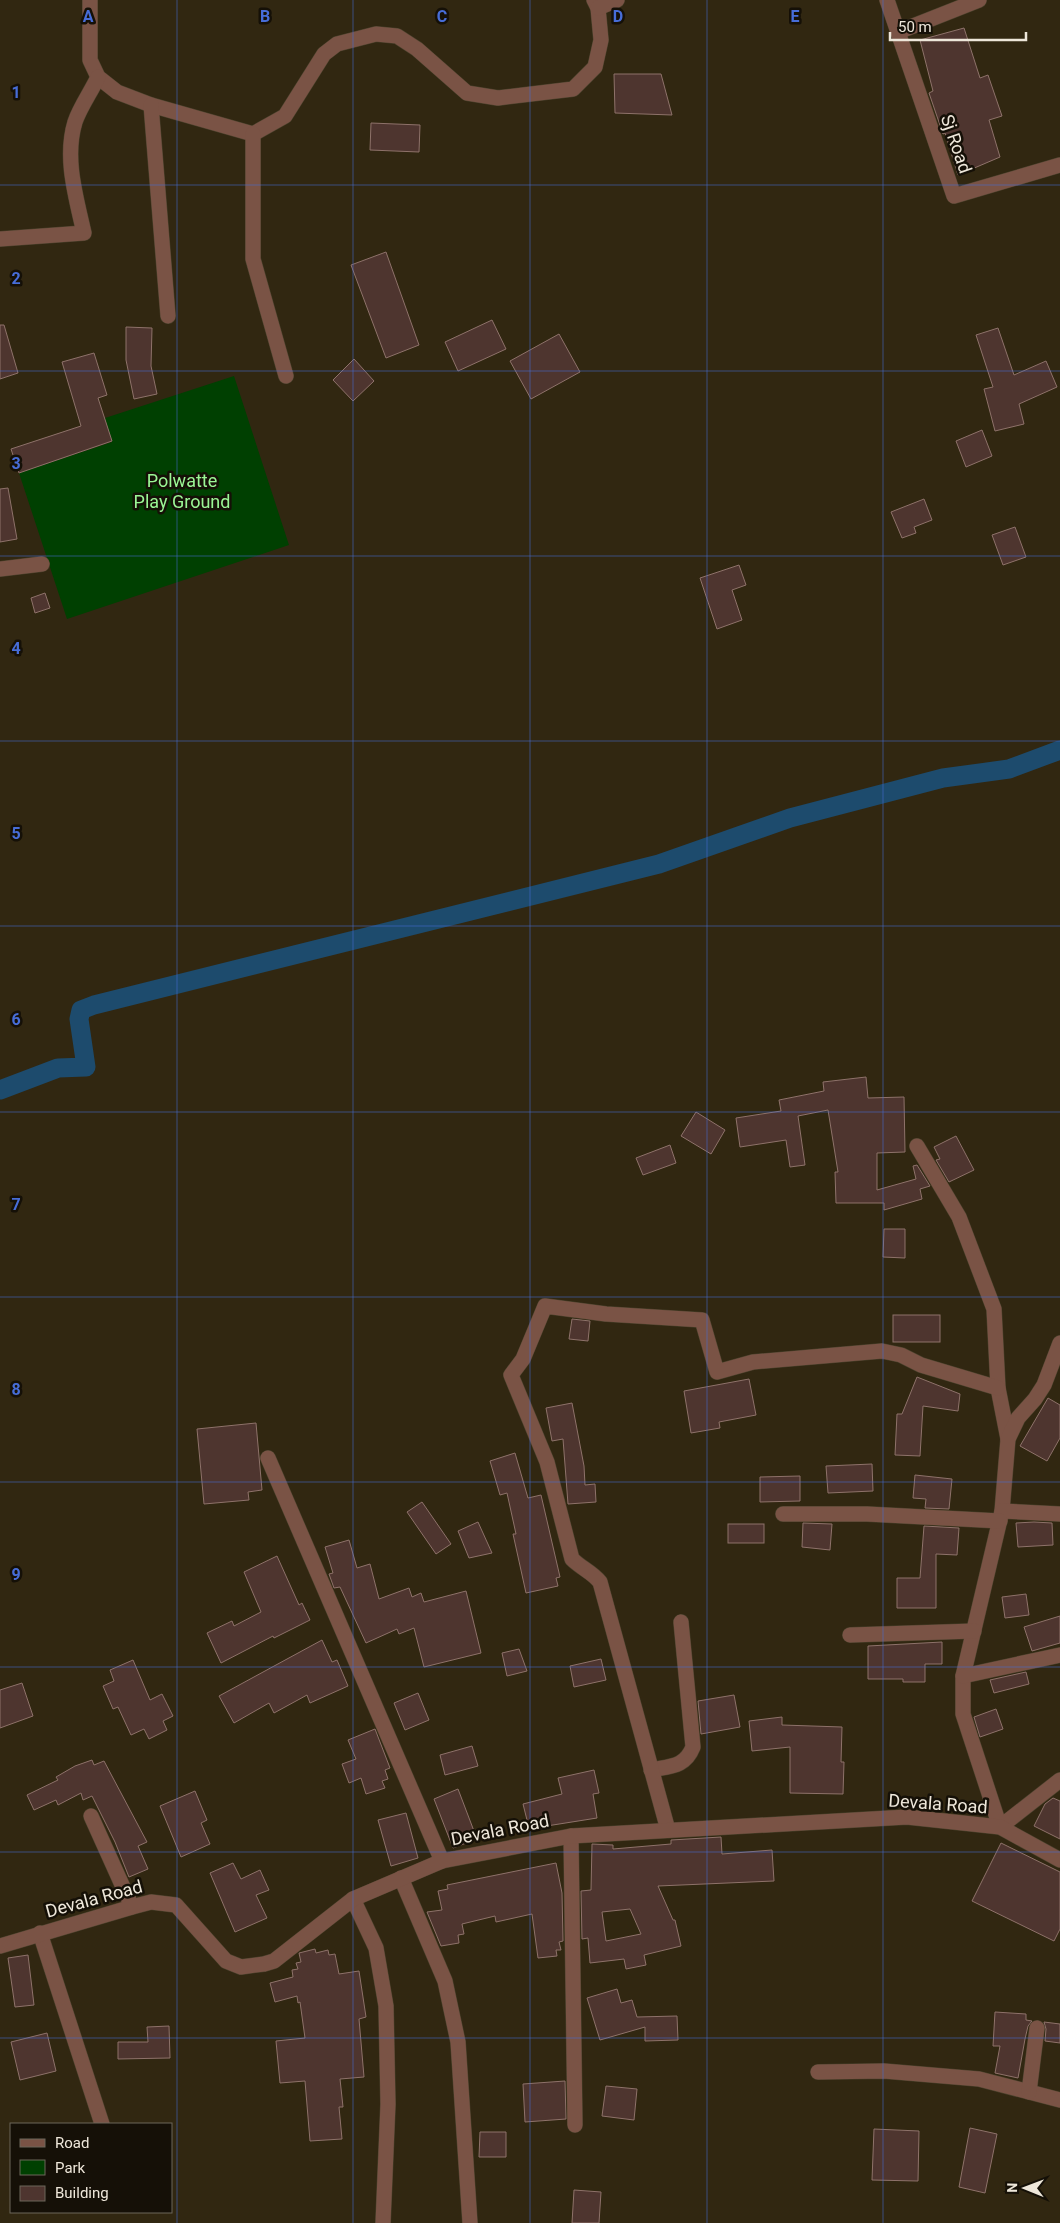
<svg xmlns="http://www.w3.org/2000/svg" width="1060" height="2223" font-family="Roboto,sans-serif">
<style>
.green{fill:#004001}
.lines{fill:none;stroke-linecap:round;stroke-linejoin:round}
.canal{stroke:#1d4b6d;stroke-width:19}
.building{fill:#4e352f;stroke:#8e726a;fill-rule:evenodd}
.street-casing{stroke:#4b422d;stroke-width:16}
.street{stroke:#7a5345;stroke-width:15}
.grid{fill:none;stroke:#476dd8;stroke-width:1;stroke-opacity:0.55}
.labels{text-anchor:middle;stroke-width:5;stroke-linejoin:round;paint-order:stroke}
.street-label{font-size:18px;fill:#eee7da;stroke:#151007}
.park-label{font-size:18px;fill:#9bf695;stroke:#151007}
.grid-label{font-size:16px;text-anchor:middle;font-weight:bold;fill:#476dd8;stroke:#151007;stroke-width:5;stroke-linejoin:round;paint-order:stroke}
</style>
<rect width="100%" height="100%" fill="#312711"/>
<!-- green -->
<path class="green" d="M234,376l55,169 -222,74 -48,-146 93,-31 -7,-24z"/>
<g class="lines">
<!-- canal -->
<path class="canal" d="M0,1090l58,-22 28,-1 -7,-48 2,-9 13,-5 565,-141 131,-46 153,-40 66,-9 51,-19"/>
</g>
<!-- building -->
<g class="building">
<path d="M964,28l16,50 8,-3 14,41 -13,4 11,37 -42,18 -13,-42 -2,1 -14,-41 4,-2 -13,-51z"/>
<path d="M614,74h47l11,41 -57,-2z"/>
<path d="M371,123l49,2 -1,27 -49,-2z"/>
<path d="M386,252l33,93 -33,13 -35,-93z"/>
<path d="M492,320l14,29 -48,22 -13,-29z"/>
<path d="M0,325h4l14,48 -18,6z"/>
<path d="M126,327l26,1 -1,38 6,28 -23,5 -8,-39z"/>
<path d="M998,328l16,47 32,-14 11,26 -38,17 5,20 -29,7 -11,-42 9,-2 -17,-52z"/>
<path d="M559,334l21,38 -49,27 -21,-38z"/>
<path d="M94,353l13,42 -9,3 14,43 -93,32 -8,-24 70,-23 -19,-64z"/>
<path d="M354,359l20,22 -21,20 -20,-21z"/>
<path d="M982,430l10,26 -26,11 -10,-26z"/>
<path d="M8,488l9,51 -17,3v-53z"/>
<path d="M924,499l8,21 -18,7 2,6 -14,5 -11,-26z"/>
<path d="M1015,527l11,30 -23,8 -11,-30z"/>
<path d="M739,565l7,20 -14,5 10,30 -25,9 -17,-51z"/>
<path d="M45,593l5,15 -15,5 -4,-15z"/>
<path d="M866,1077l2,21 36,-1 1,55 -28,1v37l39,-11 -3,-13 4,-1 13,21 -10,3 2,10 -38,11v-7h-48l-1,-31h3l-10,-62 -30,6 7,49 -15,2 -4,-27 -46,7 -4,-29 45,-7 -2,-11 45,-9 -1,-9z"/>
<path d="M696,1112l29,18 -14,24 -30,-18z"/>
<path d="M956,1136l18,34 -25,12 -13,-22 4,-1 -6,-12z"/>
<path d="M670,1145l6,18 -33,12 -7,-17z"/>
<path d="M884,1229h21v29l-22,-1z"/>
<rect x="893" y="1315" width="47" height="27"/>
<path d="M572,1319l18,2 -2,20 -19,-2z"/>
<path d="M917,1377l43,17 -2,17 -35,-5 -3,50 -25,-1 2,-41h5z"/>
<path d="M749,1379l7,36 -37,7 1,6 -29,5 -7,-42z"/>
<path d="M1048,1398l12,7v33l-13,23 -27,-15z"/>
<path d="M572,1403l12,63 1,19 10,-1 1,18 -28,2 -5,-65 -11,2 -6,-33z"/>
<path d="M256,1423l6,67 -14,2 1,8 -45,4 -7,-75z"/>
<path d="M515,1453l13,45 13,-3 19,82 -4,1 2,8 -32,7 -13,-59h3l-9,-41 -7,2 -10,-34z"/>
<path d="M872,1464l1,27 -45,2 -2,-27z"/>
<path d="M915,1475l37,4 -3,30 -24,-1 1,-9 -13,-1z"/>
<path d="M800,1476v25l-40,1v-25z"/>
<path d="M422,1502l29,42 -15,10 -29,-42z"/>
<path d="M478,1522l14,31 -23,5 -11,-27z"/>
<path d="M1034,1522l18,1 1,22 -35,2 -2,-24z"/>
<path d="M803,1523l29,1 -2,26 -28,-3z"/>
<rect x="728" y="1524" width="36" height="19"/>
<path d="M924,1526l35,2 -2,27 -21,-1v54h-39v-30h23z"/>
<path d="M349,1540l8,28 13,-4 9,35 30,-11 3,9 9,-4 3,9 42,-11 15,62 -57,14 -10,-39 -15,6 -2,-5 -31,14 -26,-56 -6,1 -5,-14 4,-1 -8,-26z"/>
<path d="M277,1556l22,49 3,-2 8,17 -36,18 -1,-2 -52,27 -14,-30 25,-12 2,5 27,-14 -17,-40z"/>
<path d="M1026,1594l3,21 -24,3 -3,-21z"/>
<path d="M1060,1616v27l-28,8 -8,-24z"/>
<path d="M322,1640l10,22 5,-2 11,26 -38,17 -3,-8 -33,18 -5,-10 -35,20 -15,-27z"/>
<path d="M942,1642v22h-17v18h-22v-3h-35v-33z"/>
<path d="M519,1649l8,22 -20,5 -5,-23z"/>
<path d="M601,1659l5,21 -32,7 -4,-21z"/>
<path d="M133,1660l17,40 12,-6 11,22 -10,5 4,9 -18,9 -5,-10 -13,6 -13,-28 -5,2 -10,-23 11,-5 -4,-11z"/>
<path d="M1026,1672l3,12 -35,9 -4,-13z"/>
<path d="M22,1683l11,33 -33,12v-38z"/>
<path d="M418,1693l11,27 -24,10 -11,-27z"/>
<path d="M734,1695l6,32 -39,7 -3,-33z"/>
<path d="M996,1709l7,20 -23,8 -6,-20z"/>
<path d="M782,1717v8l60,2 -1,35h3l-1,32 -53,-1v-46l-38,4 -3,-30z"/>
<path d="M375,1729l15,39 -5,2 3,9 -6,2 3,7 -19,6 -5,-16 -12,5 -7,-19 14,-5 -8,-19z"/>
<path d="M472,1746l6,20 -33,9 -5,-20z"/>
<path d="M92,1760l2,5 10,-4 43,81 -9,4 10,23 -19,8 -14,-35 -23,-46 -9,4 -2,-7 -23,12 -2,-5 -22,10 -7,-15 31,-15 -2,-3 19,-11z"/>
<path d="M594,1770l5,23 -6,1 4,24 -63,10 -1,-5 -5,1 -5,-20 39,-10 -4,-16z"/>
<path d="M458,1789l19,50 -24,9 -19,-49z"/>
<path d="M195,1791l12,29 -6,3 9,21 -29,13 -21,-51z"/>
<path d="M1053,1798l7,3v38l-26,-13 11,-22z"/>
<path d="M406,1813l12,45 -27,8 -13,-46z"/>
<path d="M721,1837l1,17 50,-4 2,31 -116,5 15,34h2l6,26 -37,9 2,10 -20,4 -2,-10 -34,4 -2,-25 -6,1 -1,-48 10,-1 1,-46 21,1v4l58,-5v-4zM630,1909l11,25 -35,7 -4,-29z"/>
<path d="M1001,1843l59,29v57l-6,12 -82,-40z"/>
<path d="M233,1863l8,16 19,-9 9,20 -13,5 11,23 -32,14 -25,-59z"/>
<path d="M556,1863l6,30 1,48 -4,1 2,8h-5l1,6 -19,2 -6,-44 -36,8 -1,-6 -33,8 2,10 -6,1 1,8 -18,3 -14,-34 15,-2 -4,-19 10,-2 -1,-4z"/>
<path d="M315,1949l1,4 12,-3 1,5 6,-1 4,20 20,-3 7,46 -7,2 5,58 -24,2 3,28h-4l3,32 -32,2 -5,-60 -25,2 -4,-42 29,-3 -5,-36 -2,1 -1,-7 -22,6 -5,-19 23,-6 -1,-7 6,-1 -2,-6 5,-1 -2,-9z"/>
<path d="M28,1955l6,50 -19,2 -7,-49z"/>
<path d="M617,1989l4,14 11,-3 5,17 40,-1 1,24 -33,1v-14l-45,13 -13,-42z"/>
<path d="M995,2012l31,2v6l6,1 -4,5 -3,13 -7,39 -23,-5 5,-27h-7z"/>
<path d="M1044,2022l16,2v19l-15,-2 1,-12z"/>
<path d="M169,2026l1,32 -52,1v-17h30l-1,-15z"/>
<path d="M47,2033l9,38 -36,9 -9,-38z"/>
<path d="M565,2081l1,38 -41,3 -2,-38z"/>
<path d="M606,2086l31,3 -3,31 -32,-4z"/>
<path d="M970,2128l27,6 -12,59 -26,-6z"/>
<path d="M874,2129l45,2 -1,50 -46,-1z"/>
<path d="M480,2132h26v25h-27z"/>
<path d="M574,2190l27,2 -2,31h-27z"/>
</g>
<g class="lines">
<defs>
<g id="street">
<path d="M90,0v60l8,17 19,15 34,13 102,29 32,-18 39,-62 13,-10 39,-10 21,2 20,13 50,44 31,5 75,-9 22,-22 6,-27 -3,-32 -4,-8"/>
<path d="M887,0l67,196 106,-31"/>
<path d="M598,8l19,-8"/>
<path d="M898,32l81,-32"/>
<path d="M151,105l17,211"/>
<path d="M253,134v125l33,117"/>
<path d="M0,239l84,-6c-8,-36 -20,-75 -9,-111 5,-15 16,-30 23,-45"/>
<path d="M0,569l42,-5"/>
<path d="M917,1146l42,71 35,92 4,79 10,51"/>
<path d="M1060,1343l-16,42 -9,14 -17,19 -10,21 -6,72 -39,165v38l37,113 60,-47"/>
<path d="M268,1458l174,403"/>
<path d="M1002,1511l58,3"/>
<path d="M783,1514h84l133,7"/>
<path d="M850,1635l124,-4"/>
<path d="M963,1676l97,-21"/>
<path d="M651,1770c20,-4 34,-3 42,-23l-12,-125"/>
<path d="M91,1816l41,91"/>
<path d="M668,1830l-68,-248c-8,-10 -19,-14 -28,-23l-25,-97 -36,-87 12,-16 22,-53 61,8 96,6 15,52 36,-10 129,-11 19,4 20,10 77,23"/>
<path d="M571,1836l4,289"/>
<path d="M401,1878l44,103 13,61 12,181"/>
<path d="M353,1899l23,49 10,58 2,98 -5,119"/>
<path d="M40,1933l62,191"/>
<path d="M0,1946l132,-39 19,-5 25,3 50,56 15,6 23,-3 10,-3 79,-62 89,-38 129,-25 336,-19 93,10 60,33"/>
<path d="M818,2072l66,-1 95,8 81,21"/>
<path d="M1029,2092l8,-64"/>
</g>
</defs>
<!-- street casing -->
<use href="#street" class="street-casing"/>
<!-- street -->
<use href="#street" class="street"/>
</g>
<!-- grid -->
<path class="grid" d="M177,0v2223M353,0v2223M530,0v2223M707,0v2223M883,0v2223M0,185h1060M0,371h1060M0,556h1060M0,741h1060M0,926h1060M0,1112h1060M0,1297h1060M0,1482h1060M0,1667h1060M0,1852h1060M0,2038h1060"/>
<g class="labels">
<!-- street labels -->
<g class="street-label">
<text transform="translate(956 144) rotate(71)" y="6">Sj Road</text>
<text transform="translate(938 1804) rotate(4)" y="6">Devala Road</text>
<text transform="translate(500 1830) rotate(-11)" y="6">Devala Road</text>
<text transform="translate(94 1899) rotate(-15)" y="6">Devala Road</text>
</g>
<!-- park labels -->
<g class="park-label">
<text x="182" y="487">Polwatte<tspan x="182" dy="21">Play Ground</tspan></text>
</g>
</g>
<g class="grid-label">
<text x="88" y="22">A</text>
<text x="265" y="22">B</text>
<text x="442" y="22">C</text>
<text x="618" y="22">D</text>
<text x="795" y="22">E</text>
<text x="16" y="98">1</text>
<text x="16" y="284">2</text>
<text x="16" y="469">3</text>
<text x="16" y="654">4</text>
<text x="16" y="839">5</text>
<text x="16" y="1025">6</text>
<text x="16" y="1210">7</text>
<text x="16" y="1395">8</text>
<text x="16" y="1580">9</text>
</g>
<!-- legend -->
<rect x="10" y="2123" width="162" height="90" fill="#151007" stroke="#6c665b"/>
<rect x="20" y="2139" width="25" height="8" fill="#7a5345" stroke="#6c665b"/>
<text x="55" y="2148" font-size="15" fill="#eee7da">Road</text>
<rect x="20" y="2160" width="25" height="15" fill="#004001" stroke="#6c665b"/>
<text x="55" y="2173" font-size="15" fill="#eee7da">Park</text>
<rect x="20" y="2186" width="25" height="15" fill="#4e352f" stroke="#6c665b"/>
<text x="55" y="2198" font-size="15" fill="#eee7da">Building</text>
<!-- north arrow -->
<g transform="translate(1025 2188) rotate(271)" stroke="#151007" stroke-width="4" paint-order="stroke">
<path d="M0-4L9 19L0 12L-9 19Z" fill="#eee7da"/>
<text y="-8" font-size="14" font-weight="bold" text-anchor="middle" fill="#eee7da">N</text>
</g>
<!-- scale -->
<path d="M890 32v8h136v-8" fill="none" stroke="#eee7da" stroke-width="2.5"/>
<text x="898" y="32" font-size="15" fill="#eee7da" stroke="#151007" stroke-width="4" paint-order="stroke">50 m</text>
</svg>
